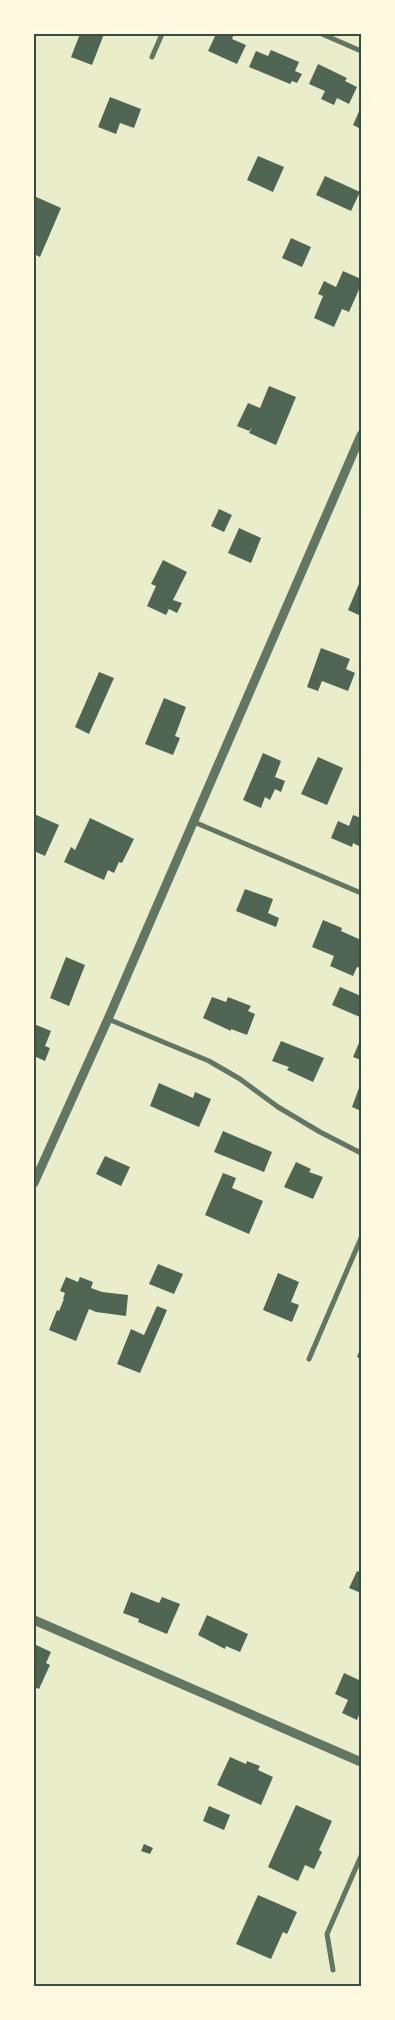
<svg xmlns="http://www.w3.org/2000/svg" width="395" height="2020" font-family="'Space Grotesk',sans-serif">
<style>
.building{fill:#4f6655}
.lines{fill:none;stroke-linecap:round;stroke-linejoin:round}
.minor{stroke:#617663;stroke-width:5}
.tertiary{stroke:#617663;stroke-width:9}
.neatline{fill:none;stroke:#344e41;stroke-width:2}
</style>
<rect width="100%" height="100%" fill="#e9edc9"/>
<!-- building -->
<g class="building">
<path d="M80,34h24l-12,31 -21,-8z"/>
<path d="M216,34h18l-2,5 14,6 -9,19 -29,-13z"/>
<path d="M271,50l28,12 -4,9 7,3 -5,9 -5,-2 -2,3 -41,-17 7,-16 12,5z"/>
<path d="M318,64l29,14 -2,3 12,6 -8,17 -12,-6 -3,7 -13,-6 4,-8 -16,-7z"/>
<path d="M110,97l31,12 -7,19 -14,-5 -4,11 -18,-7z"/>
<path d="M361,107v22l-8,-4z"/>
<path d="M258,156l26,11 -11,25 -26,-12z"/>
<path d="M325,176l35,16 -9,19 -35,-16z"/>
<path d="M34,196l27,12 -21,49 -6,-3z"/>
<path d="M291,238l20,9 -9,20 -20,-9z"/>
<path d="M343,271l18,8v6l-12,27 -7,-3 -8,18 -20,-9 9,-22 -5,-2 6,-13 12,6z"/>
<path d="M269,386l27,11 -20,48 -27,-12 3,-6 -3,4 -12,-5 11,-23 12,5z"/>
<path d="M219,509l13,6 -8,17 -13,-6z"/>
<path d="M239,528l22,10 -10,25 -23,-10z"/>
<path d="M163,560l24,12 -14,28 9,3 -5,10 -8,-4 -3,6 -19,-9 9,-20 -5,-2z"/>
<path d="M361,579v37l-13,-6z"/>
<path d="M321,648l29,11 -4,10 9,4 -7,18 -26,-10 -4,10 -11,-4z"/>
<path d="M99,672l15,6 -25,56 -14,-7z"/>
<path d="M164,698l22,9 -11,29 5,2 -7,17 -28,-11z"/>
<path d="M263,753l18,8 -6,16 10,4 -4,11 -6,-3 -5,11 -5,-3 -4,11 -18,-8z"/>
<path d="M318,757l25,11 -16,37 -26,-11z"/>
<path d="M34,814l25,11 -14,31 -11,-5z"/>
<path d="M353,815l8,3v29l-8,-4 -1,4 -21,-9 7,-17 11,5z"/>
<path d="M90,818l44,21 -12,24 -3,-1 -5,11 -6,-3 -4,10 -40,-18 7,-15 4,3z"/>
<path d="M245,889l28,10 -5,14 11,5 -3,9 -40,-16z"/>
<path d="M323,920l19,8 -1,3 20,9v28l-4,-1 -4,9 -23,-10 4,-10 -22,-9z"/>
<path d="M66,957l19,8 -16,41 -19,-8z"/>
<path d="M340,987l21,9 -1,21 -28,-12z"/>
<path d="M212,997l14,5 2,-5 23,9 -3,5 7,3 -8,21 -16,-6v2l-28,-13z"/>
<path d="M34,1024l17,7 -6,15 5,2 -5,13 -11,-5z"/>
<path d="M361,1038v22l-8,-3z"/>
<path d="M281,1041l43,17 -11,24 -26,-12 2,-3 -17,-6z"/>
<path d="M159,1083l34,15 2,-6 16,7 -12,28 -49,-21z"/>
<path d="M359,1088h2v23l-9,-4z"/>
<path d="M223,1131l49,21 -8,20 -50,-20z"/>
<path d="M105,1156l25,11 -9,19 -25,-12z"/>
<path d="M296,1162l15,7 -2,3 14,5 -10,22 -29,-12z"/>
<path d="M223,1173l13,5 -4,10 31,13 -14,33 -44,-19z"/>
<path d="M158,1264l25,10 -9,20 -25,-10z"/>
<path d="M278,1273l21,9 -8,20 8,3 -7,17 -29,-12z"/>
<path d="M66,1277l12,5 2,-5 13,5 -2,6 11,4 26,3 -2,21 -30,-4 -7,-3 -13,32 -27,-11 8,-20 2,1 5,-12h-1l2,-6 -5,-2z"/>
<path d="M157,1306l10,4 -27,63 -23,-9 14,-35 13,6z"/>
<path d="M361,1347v12l-4,-2z"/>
<path d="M357,1571l4,2v20l-12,-5z"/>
<path d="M131,1592l28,11 3,-6 18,7 -13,30 -29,-12 1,-3 -16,-6z"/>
<path d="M207,1615l41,19 -8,18 -14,-6 -1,3 -27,-14z"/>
<path d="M34,1644l17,8 -5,11 4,2 -11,24 -5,-2z"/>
<path d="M344,1673l17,8v35l-2,-1 -2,5 -15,-7 6,-13 -13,-6z"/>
<path d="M230,1757l16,7 1,-3 13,5 -2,4 15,7 -12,28 -44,-20z"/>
<path d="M296,1805l36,16 -13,29 3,2 -8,17 -9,-4 -7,16 -30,-14z"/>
<path d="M209,1806l21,9 -6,15 -21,-9z"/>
<path d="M144,1844l9,4 -3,6 -9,-3z"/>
<path d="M258,1895l39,17 -10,22 -4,-2 -12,27 -35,-15z"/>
</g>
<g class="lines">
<!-- minor -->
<g class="minor">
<path d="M322,34l39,17"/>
<path d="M152,57l10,-23"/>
<path d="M194,822l167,71"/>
<path d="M108,1019l101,42 31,18 38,28 42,25 41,21"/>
<path d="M309,1359l52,-121"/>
<path d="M333,1970l-6,-36 34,-78"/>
</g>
<!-- tertiary -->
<g class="tertiary">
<path d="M34,1183l74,-164 253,-584"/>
<path d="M34,1620l327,142"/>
</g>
</g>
<!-- border -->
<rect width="395" height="2020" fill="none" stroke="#fefae0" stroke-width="70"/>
<rect x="35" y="35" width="325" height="1950" class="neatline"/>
</svg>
